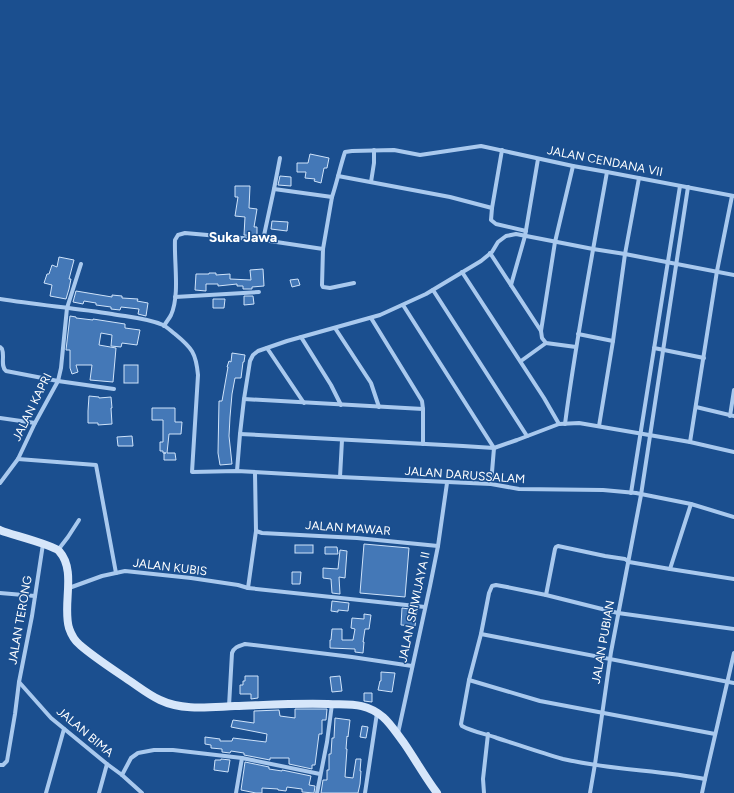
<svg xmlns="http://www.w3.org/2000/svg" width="734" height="793" font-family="Figtree,sans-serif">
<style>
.building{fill:#4478b7;stroke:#cfe3fa}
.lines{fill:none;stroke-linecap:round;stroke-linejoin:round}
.street{stroke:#a9c9ee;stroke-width:4}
.secondary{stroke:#d6e6fa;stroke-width:8}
.labels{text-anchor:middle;stroke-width:3;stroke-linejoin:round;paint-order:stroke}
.street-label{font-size:12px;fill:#fff;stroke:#1b4f8f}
.quarter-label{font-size:14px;font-weight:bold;fill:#fff;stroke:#1b4f8f}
</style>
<rect width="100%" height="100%" fill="#1b4f8f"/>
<!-- building -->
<g class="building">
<path d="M310,154l19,4 -2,10h-3l-3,15 -7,-2 1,-2 -10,-1 1,-6h-9v-9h11z"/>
<path d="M280,176l11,1v9l-13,-1z"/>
<path d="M235,186h15l-1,22 8,1 -3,18h3v9l-13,-1 1,-18 -10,-1 3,-19h-3z"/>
<path d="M272,221l16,1 -1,9 -16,-2z"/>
<path d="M59,257l15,3 -5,19h2l-2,10 -3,10 -16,-3 2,-11 -8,-2 3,-9h2l3,-9 5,2z"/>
<path d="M263,269l1,17 -12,1v2h-9v-3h-6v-2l-19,2v-2h-12v7l-11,-1 1,-16h13v-1h7v2l14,-1v5l21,1 -1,-10z"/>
<path d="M298,279l2,6 -8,2 -2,-7z"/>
<path d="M76,291l36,6v-2l10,1v2l16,1 -1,2 11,2 -2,13 -8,-2 1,-5 -18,-2 -1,3 -9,-1v-2l-15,-2v-2l-12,-2 -1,3 -10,-2z"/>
<path d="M244,296h9l1,8 -10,1z"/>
<path d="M213,299h12l-1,9h-11z"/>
<path d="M70,316l6,1v1l17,2v-1l32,5v4l15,2 -3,15 -15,-2 -1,4 -10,-1 1,-11 -11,-2 -2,12 17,3 -3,34 -23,-2 2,-15h-16l2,7 -6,2 -2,-6v-18h-4z"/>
<path d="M232,353l13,2 -1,7h-1l-2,16h-6l-3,16 -2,23 -1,19 3,28 -12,1 -2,-12 1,-52h3l6,-34h-1l2,-6 2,1z"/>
<rect x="124" y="365" width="14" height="18"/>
<path d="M89,396l10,1v1l12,-1 1,11h-1l1,16 -14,1v-2h-10v-12z"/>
<path d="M152,408h23v14h7l-1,12h-12l-2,19h8l1,7h-12v-7h2h-3v-2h-3v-9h3v-22h-11z"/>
<path d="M132,436l1,10h-15l-1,-9z"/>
<path d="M364,544l45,4 -4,49 -45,-4z"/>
<rect x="295" y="545" width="18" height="8"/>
<path d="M325,547h12l1,7h-13z"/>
<path d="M340,550l7,1 -2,27 -6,-1 1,17 -8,-1 -1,-14 -8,-1v-10l15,1z"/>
<path d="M292,572h9l-1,12h-8z"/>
<path d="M332,601l17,2 -1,8 -10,-1v2l-7,-1z"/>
<path d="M402,608l15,2 -2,16 -14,-1z"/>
<path d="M364,614l7,1 -2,14h-4l-2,13h1l-1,11 -8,-1v-3l-25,-1v-8h1l1,-11h10v11h11l2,-11 -4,-1 1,-10 12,1z"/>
<path d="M381,672l14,1 -3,19 -14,-2 2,-9h1z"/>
<path d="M245,676h13v22l-7,1v-5h-11v-9h3v-4h2z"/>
<path d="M340,676l2,15 -10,1 -2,-15z"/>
<path d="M364,693h8v9l-8,-1z"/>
<path d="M295,709h32l-1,11h-4v14h-3l-4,31h-3v4l-23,-5v-6h-19v2l-26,-5v-2l-13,-2 -1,2 -8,-1v-3l-11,-1v-3l-6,-1v-7l15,2v2h12l1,-3 33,4 1,-8 -36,-7 2,-7 21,3v-12l25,-1 1,6 15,2z"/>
<path d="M335,718l15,2 -2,17 -1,-1 -1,13h1l-2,28 8,1 3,-19h5l-1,12h1l-1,13 -2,9h-37l2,-13h4v-10h2v-16h2l1,-16h2z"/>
<path d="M362,726l6,1 -2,11 -6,-1z"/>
<path d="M221,759l9,1 -2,12 -14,-2 1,-10h6z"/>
<path d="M245,762l24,5v2l13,2v-1l29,6 -2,9 6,1 -1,7 -12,-1v-3l-15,-2 -1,4 -8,-1v-1l-16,-1v5h-6l-15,-3z"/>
</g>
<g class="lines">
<!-- street -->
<g class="street">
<path d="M502,150l-10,58 -1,12 5,4 30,7"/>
<path d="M573,166l-18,76 -14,89 1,7 4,5 30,4"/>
<path d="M338,176l112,21 42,11"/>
<path d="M371,182l3,-19v-13"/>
<path d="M274,189l58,8 -9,52"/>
<path d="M332,197c5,-15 8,-30 13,-45l7,-1 42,-1 26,5 61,-9 92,20 34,6 127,24"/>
<path d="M263,240l11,-51 6,-31"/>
<path d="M490,253l51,78"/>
<path d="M462,272l82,126 15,26"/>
<path d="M511,285l14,-49 13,-77"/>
<path d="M433,290l94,146"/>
<path d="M175,297l84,-5"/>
<path d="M0,299c37,6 75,9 112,15 17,3 35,4 51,11 4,2 8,6 12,9 17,14 21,19 23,41l-6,97 45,-1 103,6 151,7 28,5 84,1 33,3 55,11 43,13"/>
<path d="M403,305l91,143"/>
<path d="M371,318l51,83 1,8"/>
<path d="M164,326c2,-4 5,-7 7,-11 9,-20 3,-52 4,-75l3,-5 7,-2 78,7 60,9 -1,36 1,2 7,1 24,-5"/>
<path d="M335,328l36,55 8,24"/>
<path d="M578,334l35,7"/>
<path d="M301,337l30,48 10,20"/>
<path d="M0,347l2,2c3,7 -2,17 4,22l52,10 56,8"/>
<path d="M267,348l37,55"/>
<path d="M654,348l50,10"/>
<path d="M521,361l25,-18"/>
<path d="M244,399l179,10v35"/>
<path d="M696,407l38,9"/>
<path d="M730,416l4,-26"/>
<path d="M0,418l35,5"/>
<path d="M565,424c11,-85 27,-168 42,-252"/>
<path d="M599,426l14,-85 12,-87 14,-76"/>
<path d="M240,434l223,12 31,2"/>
<path d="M690,442l27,-171 15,-75"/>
<path d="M18,459l78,6 20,108"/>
<path d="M237,471l3,-37 4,-35 4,-25 2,-13 3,-6 5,-4 29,-10 93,-26 46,-21 55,-33 11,-9 6,-10 8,-6 10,-2 77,15 32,5 109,21"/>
<path d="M255,473l1,58 -8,57 177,19"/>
<path d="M340,477l2,-37"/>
<path d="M0,483l18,-24 17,-36 23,-42 3,-13 6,-60 14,-44"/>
<path d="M491,484l3,-36 23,-8 42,-16 20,-1 111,19 44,10"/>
<path d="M631,493l49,-307"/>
<path d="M256,531l6,2 95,5 81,8"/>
<path d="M58,550l10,-13 11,-17"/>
<path d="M670,569l64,10"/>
<path d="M69,588l33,-12 23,-5 66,7 47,7 10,3"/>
<path d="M0,593l35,3"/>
<path d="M546,595l9,-46 1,-2 2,-1 47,10 20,3 4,3 41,7 21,-65"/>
<path d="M734,629l-116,-16 -72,-18 -39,-8 -11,-2 -4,1 -3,7 -8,41 -12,46 -8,44 1,2c11,6 24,8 35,12 22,7 44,15 66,21 47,11 95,11 142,20l29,-126"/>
<path d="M481,634l253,49"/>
<path d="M469,680l71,21 175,33"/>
<path d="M19,682l32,36 56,46 15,11 20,18"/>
<path d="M229,706l3,-53c2,-6 7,-7 13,-9l107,13 60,9"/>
<path d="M398,733l32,-147 8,-40 9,-63"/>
<path d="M0,765h3l4,-4 8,-47 4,-32 13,-66 11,-72"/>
<path d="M122,775l9,-17 7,-5 16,-3h19l69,8 78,16"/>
<path d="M46,793l18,-64"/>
<path d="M99,793l8,-29"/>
<path d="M236,793l6,-35"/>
<path d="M317,793l10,-51 5,-38"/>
<path d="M365,793l12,-80"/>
<path d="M484,793l-1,-14 5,-45"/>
<path d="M590,793l5,-29 16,-112 30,-157 47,-308"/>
<path d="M702,793l3,-14"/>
</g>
<!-- secondary -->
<path class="secondary" d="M0,530l2,1c11,4 51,14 57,20 18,20 3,53 10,77 2,6 6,13 11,17 15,13 34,25 50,36 9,6 19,14 30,19 23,11 50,7 75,6 31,-1 62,-3 93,-2 22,1 37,-2 55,13 8,7 14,17 21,26 11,16 21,34 33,50"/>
</g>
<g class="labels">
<!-- street labels -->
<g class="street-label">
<text transform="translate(605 161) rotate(11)" y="4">JALAN CENDANA VII</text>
<text transform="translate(32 407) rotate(-64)" y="4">JALAN KAPRI</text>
<text transform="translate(465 475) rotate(4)" y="4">JALAN DARUSSALAM</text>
<text transform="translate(348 528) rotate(4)" y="4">JALAN MAWAR</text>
<text transform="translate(170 567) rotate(7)" y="4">JALAN KUBIS</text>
<text transform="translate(414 607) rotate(-78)" y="4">JALAN SRIWIJAYA II</text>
<text transform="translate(20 620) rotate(-80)" y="4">JALAN TERONG</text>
<text transform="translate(603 642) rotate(-80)" y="4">JALAN PUBIAN</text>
<text transform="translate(85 732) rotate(40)" y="4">JALAN BIMA</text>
</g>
<!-- quarter labels -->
<g class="quarter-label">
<text x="243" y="242">Suka Jawa</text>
</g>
</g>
</svg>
